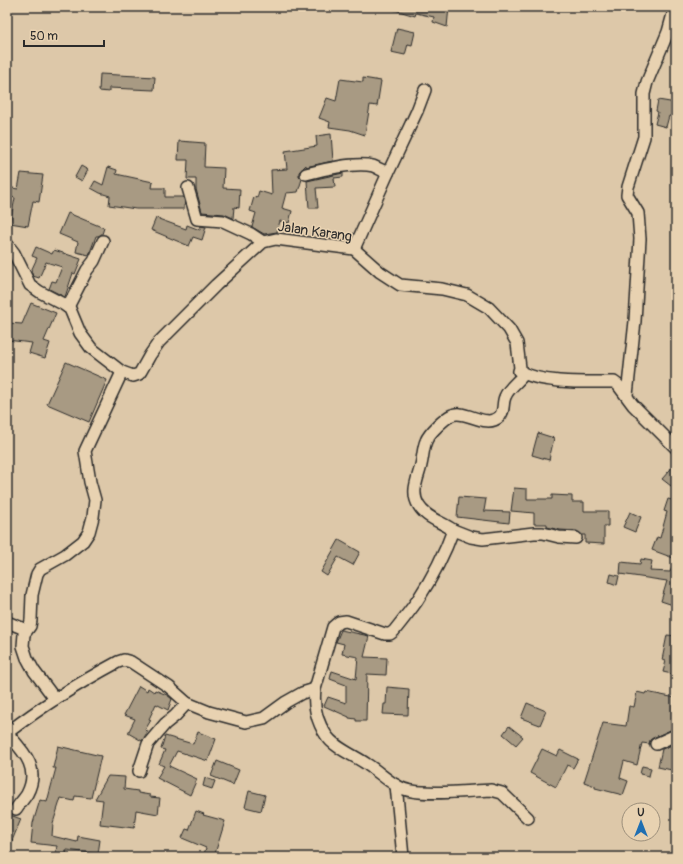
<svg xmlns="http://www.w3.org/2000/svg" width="683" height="864" font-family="Pangolin,sans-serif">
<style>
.building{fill:#a89a83;stroke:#2b2b2b}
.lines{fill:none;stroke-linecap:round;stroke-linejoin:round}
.minor-casing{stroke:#2b2b2b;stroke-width:14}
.minor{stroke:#e8d2b1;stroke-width:11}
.labels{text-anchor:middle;stroke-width:3;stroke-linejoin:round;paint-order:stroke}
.street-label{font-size:14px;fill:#2b2b2b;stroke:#e8d2b1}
</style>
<rect width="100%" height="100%" fill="#ddc8a9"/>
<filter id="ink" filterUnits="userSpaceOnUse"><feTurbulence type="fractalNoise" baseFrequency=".025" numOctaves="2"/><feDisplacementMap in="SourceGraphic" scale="8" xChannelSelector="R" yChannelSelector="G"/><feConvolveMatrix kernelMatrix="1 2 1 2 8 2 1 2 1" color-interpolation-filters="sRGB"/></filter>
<g filter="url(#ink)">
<!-- building -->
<g class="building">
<path d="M393,7h56l-2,20 -14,-5 1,-5 -18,-4 -1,3 -23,-7z"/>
<path d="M397,28l18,4 -3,13 -4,-1 -3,11 -14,-3z"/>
<path d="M100,74l55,3 -1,13 -45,-2v4l-10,-1z"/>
<path d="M363,78l18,3 -4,25 -7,-1 -5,30 -15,-5 -21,-3 1,-5 -11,-4 8,-20 9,3 4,-22 23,3z"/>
<path d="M658,100l18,3v14l-7,-1 -3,11 -11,-3 3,-12 -2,-1z"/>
<path d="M331,134l2,27 -27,6v-2l-7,7v4l3,3 -4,13 -12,1 -4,15 10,3 -3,12 -9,-2 -3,11 -13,2 -12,-7 4,-14 -6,-2 4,-14 3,1 2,-7 13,4 -1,-25 16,-1 -2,-18 32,-5 -1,-10z"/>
<path d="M179,141l26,2 -1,24 20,1 -1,20 17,1 -1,19 -5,-1 -1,11 -9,-4 -22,-2 -6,-23v-10h-9l1,-19h-10z"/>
<path d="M81,166l7,4 -6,11 -7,-4z"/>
<path d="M108,167l9,3 -1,4 37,8 -1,6h13v9h18l3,8h-2v4h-48l-27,-4 1,-9 -10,-3 -9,-5 4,-7 8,4z"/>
<path d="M21,173l22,2 -4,27 -6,-1 -5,25 -18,-3 5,-25 -8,-2v-9l11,2z"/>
<path d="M343,173v4l-9,1 1,9 -19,1 2,20h-9l-2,-27z"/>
<path d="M68,213l36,15 -2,6 -4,2h-2l-7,19 -13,-3 2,-10 -19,-8z"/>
<path d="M156,218l30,11 1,-4 13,5v-4l6,1 -4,13 -9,-3 -4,9 -38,-16z"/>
<path d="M36,247l16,7 2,-4 27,9 -6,15 -2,-1 -8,24 -16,-8 3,-8 4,1 6,-15 -16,-5 -7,16 -6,-2 -2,-5 6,-13 -5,-2z"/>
<path d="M31,303l25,10 -12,28 6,2 -5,15 -16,-5 3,-10 -25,-3 1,-17 14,1z"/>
<path d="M66,362l41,18 -18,42 -42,-18z"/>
<path d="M538,433l16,5 -5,22 -17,-5z"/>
<path d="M676,463v17l-5,6 -9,-7z"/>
<path d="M514,488l13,1v10h25v-4l20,1v6h12v9h24v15h-4v18l-19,-1v-8h-3l-5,-4 -17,-1 -13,-3v-3h-13v-11l-23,-2z"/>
<path d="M459,497l27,2 -2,12 26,1 -1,11 -52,-6z"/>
<path d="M668,499l8,2v58l-24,-9 5,-13 3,1 7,-26 -3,-1z"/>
<path d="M630,512l11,5 -6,15 -12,-5z"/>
<path d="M339,540l21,12 -7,13 -15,-8 -11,19 -6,-4z"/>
<path d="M641,559l11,2 -2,10 20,1 5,-12h1v46l-15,-5 6,-20 -47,-7 1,-12 19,2z"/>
<path d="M611,574l8,2 -2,9 -8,-3z"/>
<path d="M341,630l28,6 -5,21 23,1 -1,17 -19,-1 -1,47h-10v-2l-7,-1v-1l-25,-11 4,-9 18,6v-18l-16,-6 2,-8 24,8 2,-22 -16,-3 2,-10 -8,-2z"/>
<path d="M667,635l9,1v39l-13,-3 3,-11 -4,-1z"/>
<path d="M139,686l8,5 1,-3 6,4 1,-2 12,5 5,4 -4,11 -12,-6 -7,15 2,1 -6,10 3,1 -6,10 -14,-8 7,-14 -11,-4z"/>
<path d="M387,687l22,2 -1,26 -25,-1 1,-10h2z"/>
<path d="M637,692l8,2 1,-2 30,6 -1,30 -22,10 -3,2 -1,4 -7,-1 -5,22 -13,-4 -4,17 8,3 -5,14 -28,-7v-2l-11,-4 19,-59 23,3 3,-20 5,1z"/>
<path d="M527,703l19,8 -6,14 -19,-7z"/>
<path d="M509,726l14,11 -7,8 -13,-11z"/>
<path d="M198,732l18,7 -8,22 -31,-10 -8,15 28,13 -7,16 -33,-17 7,-12 -5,-2 6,-14 -4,-1 4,-13 28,8z"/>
<path d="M672,745l4,1v25l-18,-4 4,-18z"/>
<path d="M58,746l43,10 -10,42 -16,-2 -1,5 -13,-3 -8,25 -1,13 25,6 1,-6 22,4 -2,14 -31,-4 -2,7h-10l2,-11 -26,-3 2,-20 7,-23 7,2 9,-34h-3z"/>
<path d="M542,749l15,7 3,-6 18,9 -5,9 -6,-3 -11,22 -26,-14z"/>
<path d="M217,761l22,9 -6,15 -22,-9z"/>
<path d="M642,766l9,2 -2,8 -9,-2z"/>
<path d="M108,776l17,1 -1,12 14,2v2l12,2v2l10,1 -2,16 -22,-4 -2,18 -34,-4 3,-24 -8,-1z"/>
<path d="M205,778l10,3 -3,8 -9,-3z"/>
<path d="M249,791l16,4 -4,16 -16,-4z"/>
<path d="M196,811l8,3 -1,1 22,6 -11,36h-11l3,-9 -24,-10 4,-9 3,1z"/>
<path d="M7,814l14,5 -14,34z"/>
</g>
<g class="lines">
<defs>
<g id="minor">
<path d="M306,174c18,-5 50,-12 67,-8 5,2 10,5 15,7"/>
<path d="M188,188l9,31 26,2 28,13 12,8"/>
<path d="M7,244l7,9 16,32 10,7 23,12 7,5 10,24 11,15 31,24 11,4 6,-2 2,-3 9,-16 9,-13 57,-57 47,-43 13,-3 78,10 26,23 20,13 42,4 25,6 22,13 20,21 8,14 3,25 -1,3c23,13 68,11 95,11l4,3 15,20 43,43"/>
<path d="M354,249l34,-76 29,-62 8,-21"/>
<path d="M68,307l19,-37 7,-9 9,-20"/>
<path d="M524,374c-6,8 -16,14 -19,23 -3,6 0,15 -6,20 -13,12 -34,-8 -47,-2 -7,3 -23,18 -26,26 -3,7 -3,16 -5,24 -3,14 -11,27 -2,41 7,12 23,16 34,24 -9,26 -21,48 -36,71 -7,10 -15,20 -23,30l-4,3h-5l-39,-13 -7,1 -6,5 -18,62c-2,16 2,33 11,46 8,13 30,21 42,30 14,9 27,24 44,26 23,4 55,0 79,-1l11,3 26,25"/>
<path d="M627,395l8,-74 5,-82 -2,-26 -11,-18 1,-8 16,-50v-43l3,-12 21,-50 7,-25"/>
<path d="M453,530l18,7 12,2 51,-6h9l16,4 17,1"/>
<path d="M7,622l20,8"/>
<path d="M55,699l-21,-28 -7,-13 -4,-12 1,-12 6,-8 1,-6 1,-25 5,-21 3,-5 25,-14 18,-14 6,-9 4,-15 2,-17 -5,-18 -5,-31 37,-79"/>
<path d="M7,733c35,-27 72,-50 111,-71l6,-2 7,2 38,25 18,16 22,9 37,10 18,-4 22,-16 16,-9 13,-4"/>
<path d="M7,733c16,18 34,35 20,61 -3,5 -8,10 -11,15"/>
<path d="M656,744l20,-9"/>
<path d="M139,771l9,-27 17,-20 10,-8 12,-13"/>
<path d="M396,785l7,72"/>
</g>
</defs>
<!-- minor casing -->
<use href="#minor" class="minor-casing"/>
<!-- minor -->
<use href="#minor" class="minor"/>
</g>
</g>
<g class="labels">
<!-- street labels -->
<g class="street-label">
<text transform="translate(315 231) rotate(8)" y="5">Jalan Karang</text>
</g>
</g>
<!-- margin -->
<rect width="683" height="864" fill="none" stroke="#e8d2b1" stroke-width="24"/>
<rect x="12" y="12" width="659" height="840" fill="none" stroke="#2b2b2b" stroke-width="1.5" filter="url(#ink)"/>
<!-- north arrow -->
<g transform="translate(641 822)"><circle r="19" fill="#e8d2b1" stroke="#9c8f7b"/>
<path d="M0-3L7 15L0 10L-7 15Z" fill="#1f6fb2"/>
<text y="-6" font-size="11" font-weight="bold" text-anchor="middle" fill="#2b2b2b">U</text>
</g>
<!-- scale -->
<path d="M24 40v6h80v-6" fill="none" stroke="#2b2b2b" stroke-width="2"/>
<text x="30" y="40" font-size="12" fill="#2b2b2b" stroke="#e8d2b1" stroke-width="3" paint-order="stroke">50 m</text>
</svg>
